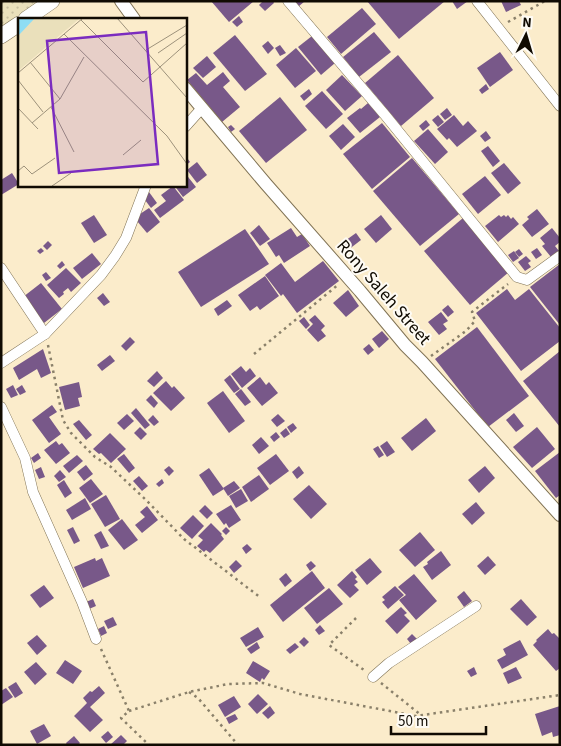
<svg xmlns="http://www.w3.org/2000/svg" width="561" height="746" font-family="'Source Sans 3',sans-serif">
<style>
.sand{fill:url(#sand-dots)}
.building{fill:#785889}
.lines{fill:none;stroke-linecap:round;stroke-linejoin:round}
.minor-casing{stroke:#807355;stroke-width:11}
.tertiary-casing{stroke:#807355;stroke-width:14}
.secondary-casing{stroke:#807355;stroke-width:16}
.path{stroke:#8a806a;stroke-width:2.5;stroke-dasharray:2.5 4;stroke-linecap:butt}
.minor{stroke:#fff;stroke-width:10}
.tertiary{stroke:#fff;stroke-width:12}
.secondary{stroke:#fff;stroke-width:15}
.labels{text-anchor:middle;stroke-width:4;stroke-linejoin:round;paint-order:stroke}
.street-label{font-size:18px;fill:#100b02;stroke:#fefbf4}
.inset-road{fill:none;stroke:#9d927b;stroke-width:1}
.view{fill:#7b2cbf;fill-opacity:0.15;stroke:#7b2cbf;stroke-width:2.5}
.inset-edge{fill:none;stroke:#100b02;stroke-width:2.5}
</style>
<defs>
<pattern id="sand-dots" width="8" height="8" patternUnits="userSpaceOnUse" patternTransform="scale(1.25)"><rect width="8" height="8" fill="#eae0bb"/><path d="M2 2h.1M6 6h.1" fill="none" stroke="#c8bf9f" stroke-width="1.8" stroke-linecap="round"/></pattern>
</defs>
<rect width="100%" height="100%" fill="#fbeccb"/>
<!-- sand -->
<path class="sand" d="M1,1h38l-38,27z"/>
<!-- building -->
<g class="building">
<path d="M211,1h43l-25,21z"/>
<path d="M263,1h10l1,2 -9,8 -6,-6z"/>
<path d="M293,1h12l-7,6z"/>
<path d="M367,1h78l-46,38z"/>
<path d="M452,1h16l-11,8z"/>
<path d="M501,1h18l2,4 -15,7z"/>
<path d="M362,8l14,16 -35,30 -14,-17z"/>
<path d="M239,16l4,6 -6,5 -5,-5z"/>
<path d="M374,32l17,20 -32,25 -16,-20z"/>
<path d="M235,35l32,39 -22,17 -32,-38z"/>
<path d="M312,36l23,27 -14,12 -23,-28z"/>
<path d="M268,41l6,7 -6,6 -6,-8z"/>
<path d="M280,45l6,8 -6,3 -5,-8z"/>
<path d="M296,48l20,23 -21,17 -19,-23z"/>
<path d="M500,52l13,18 -23,17 -13,-19z"/>
<path d="M398,55l36,43 -33,28 -36,-43z"/>
<path d="M207,56l9,11 -13,11 -10,-10z"/>
<path d="M223,72l7,9 -7,6 17,20 -18,15 -35,-42 9,-7 11,12z"/>
<path d="M342,75l20,21 -17,15 -19,-21z"/>
<path d="M486,84l3,5 -7,5 -3,-4z"/>
<path d="M309,89l3,5 -8,7 -4,-5z"/>
<path d="M322,91l21,23 -17,15 -21,-23z"/>
<path d="M280,97l27,33 -41,33 -27,-32z"/>
<path d="M368,103l12,14 -20,16 -13,-15 13,-10 1,1z"/>
<path d="M447,108l5,7 -7,5 -5,-6z"/>
<path d="M438,115l6,7 -6,5 -6,-7z"/>
<path d="M454,115l9,11 5,-5 9,10 -20,16 -8,-9 -2,2 -10,-11z"/>
<path d="M426,120l4,5 -7,6 -4,-5z"/>
<path d="M382,123l28,34 -38,32 -29,-35z"/>
<path d="M343,124l12,13 -14,13 -12,-14z"/>
<path d="M231,125l4,4 -4,3 -3,-5z"/>
<path d="M428,129l20,23 -13,12 -21,-23z"/>
<path d="M486,131l5,7 -6,4 -5,-6z"/>
<path d="M488,146l12,15 -7,6 -12,-16z"/>
<path d="M185,155l5,7 -5,4z"/>
<path d="M412,158l47,56 -39,32 -47,-55z"/>
<path d="M197,162l10,13 -10,8 -10,-13z"/>
<path d="M504,163l17,20 -13,11 -17,-21z"/>
<path d="M12,173l7,11 -18,11v-15z"/>
<path d="M185,173l11,14 -13,10 -9,-12h11z"/>
<path d="M485,176l16,19 -23,19 -16,-20z"/>
<path d="M173,186l11,14 -24,18 -6,-8 12,-9 -5,-6z"/>
<path d="M149,192l8,11 -6,5 -6,-8z"/>
<path d="M149,208l11,14 -13,11 -10,-12 3,-7z"/>
<path d="M537,209l12,15 -17,13 -10,-12 7,-6 -2,-2z"/>
<path d="M94,215l13,20 -13,8 -13,-20z"/>
<path d="M381,215l11,14 -16,14 -12,-14z"/>
<path d="M499,215l2,2 3,-2 2,2 2,-2 3,4 2,-2 6,7 -21,18 -13,-16z"/>
<path d="M463,218l46,54 -39,33 -46,-54z"/>
<path d="M259,225l11,14 -10,7 -10,-13z"/>
<path d="M291,228l6,9 5,-3 8,12 -26,17 -5,-8 -3,2 -9,-14z"/>
<path d="M552,228l8,10v4l-5,4 4,5 -8,6 -9,-11 3,-2 -5,-6z"/>
<path d="M245,229l24,35 -68,43 -23,-35z"/>
<path d="M356,233l5,7 -13,10 -6,-7z"/>
<path d="M48,241l4,4 -5,5 -4,-4z"/>
<path d="M41,248l3,3 -4,3 -3,-3z"/>
<path d="M537,248l5,7 -6,4 -5,-7z"/>
<path d="M519,249l4,5 -4,3 -4,-5z"/>
<path d="M514,251l5,7 -6,4 -5,-7z"/>
<path d="M92,253l9,11 -19,15 -9,-11z"/>
<path d="M526,256l5,5 -3,2 3,4 -6,4 -7,-9z"/>
<path d="M62,261l3,4 -5,4 -3,-3z"/>
<path d="M323,261l16,20 -42,32 -14,-19 -2,2 -16,-21 16,-12 14,19z"/>
<path d="M560,264v61l-30,-38z"/>
<path d="M66,268l15,15 -10,9 -3,-4 -5,4 1,2 -5,4 -12,-13z"/>
<path d="M46,272l5,6 -5,3 -4,-6z"/>
<path d="M265,276l14,20 -19,14 -3,-4 -7,5 -12,-16z"/>
<path d="M41,283l21,26 -18,14 -21,-26z"/>
<path d="M507,289l8,11 14,-11 31,39v13l-39,30 -45,-58z"/>
<path d="M348,290l11,16 -13,11 -13,-14z"/>
<path d="M103,293l7,9 -6,4 -7,-8z"/>
<path d="M227,300l5,6 -14,10 -4,-7z"/>
<path d="M448,305l6,7 -6,5 -6,-7z"/>
<path d="M441,312l7,9 -5,3 4,5 -8,6 -11,-13z"/>
<path d="M315,315l10,11 -4,4 5,6 -8,6 -11,-12 6,-6 -4,-4z"/>
<path d="M304,317l6,8 -4,4 -7,-8z"/>
<path d="M477,327l52,69 -41,31 -53,-68z"/>
<path d="M382,331l7,8 -10,9 -7,-9z"/>
<path d="M130,337l5,5 -9,9 -5,-5z"/>
<path d="M369,344l5,6 -6,5 -5,-6z"/>
<path d="M43,349l8,24 -10,5 -4,-9 -18,11 -6,-12z"/>
<path d="M560,351v76l-37,-46z"/>
<path d="M110,355l5,6 -13,10 -5,-6z"/>
<path d="M241,366l5,6 4,-4 6,8 -14,12 -11,-14z"/>
<path d="M157,371l6,7 -9,9 -7,-6z"/>
<path d="M230,375l10,14 -6,4 -10,-13z"/>
<path d="M260,377l6,8 3,-3 9,11 -16,13 -15,-18z"/>
<path d="M166,381l6,7 2,-2 11,12 -14,13 -18,-18z"/>
<path d="M79,382l3,15 -4,1 2,8 -15,4 -6,-23z"/>
<path d="M13,385l5,10 -7,3 -5,-9z"/>
<path d="M22,385l4,7 -6,3 -4,-6z"/>
<path d="M241,389l10,13 -6,4 -10,-12z"/>
<path d="M223,391l22,30 -16,12 -22,-30z"/>
<path d="M151,395l7,8 -4,5 -8,-8z"/>
<path d="M52,405l5,7 -8,5 12,17 -12,9 -17,-23z"/>
<path d="M136,408l14,17 -5,4 -14,-16z"/>
<path d="M514,413l10,13 -8,6 -10,-12z"/>
<path d="M127,414l7,7 -10,9 -7,-7z"/>
<path d="M278,414l7,7 -8,6 -6,-7z"/>
<path d="M153,415l6,7 -5,4 -6,-6z"/>
<path d="M426,418l10,13 -24,20 -11,-13z"/>
<path d="M79,420l13,15 -6,5 -13,-16z"/>
<path d="M293,423l4,5 -6,5 -4,-6z"/>
<path d="M140,427l7,7 -6,6 -7,-7z"/>
<path d="M537,427l18,22 -23,19 -19,-21z"/>
<path d="M286,428l4,6 -6,4 -4,-5z"/>
<path d="M276,432l4,5 -6,5 -4,-5z"/>
<path d="M110,433l16,16 -15,14 -10,-10 -2,1 -6,-5z"/>
<path d="M261,437l8,9 -10,8 -7,-9z"/>
<path d="M56,441l3,4 3,-2 8,10 -14,11 -12,-14z"/>
<path d="M387,441l8,11 -8,5 -7,-11z"/>
<path d="M378,446l6,9 -5,3 -6,-9z"/>
<path d="M560,452v43l-4,3 -21,-27z"/>
<path d="M38,453l3,5 -7,5 -3,-5z"/>
<path d="M124,454l11,14 -6,5 -12,-14z"/>
<path d="M276,454l13,17 -19,14 -13,-17z"/>
<path d="M77,455l6,6 -14,12 -6,-7z"/>
<path d="M86,465l7,9 -9,7 -7,-9z"/>
<path d="M169,466l5,5 -5,5 -5,-6z"/>
<path d="M299,466l5,7 -7,6 -5,-7z"/>
<path d="M485,466l10,12 -16,15 -11,-13z"/>
<path d="M41,467l4,10 -6,2 -4,-9z"/>
<path d="M209,468l15,21 -11,7 -14,-21z"/>
<path d="M60,470l6,7 -7,5 -5,-6z"/>
<path d="M259,475l10,14 -18,13 -9,-15z"/>
<path d="M139,476l9,10 -6,5 -9,-10z"/>
<path d="M91,479l12,15 -13,9 -11,-15z"/>
<path d="M162,479l2,4 -5,4 -3,-3z"/>
<path d="M64,480l8,13 -7,5 -8,-13z"/>
<path d="M234,481l6,7 -12,8 -5,-8z"/>
<path d="M309,485l18,19 -16,15 -18,-20z"/>
<path d="M241,489l7,12 -12,7 -7,-12z"/>
<path d="M106,495l14,24 -15,8 -14,-23z"/>
<path d="M85,498l6,11 -19,11 -6,-10z"/>
<path d="M476,502l9,11 -13,12 -10,-11z"/>
<path d="M205,505l8,8 -6,6 -8,-8z"/>
<path d="M231,505l10,15 -12,8 -3,-5 -2,2 -8,-11z"/>
<path d="M147,506l11,14 -16,13 -7,-8 10,-8 -5,-5z"/>
<path d="M193,515l11,11 -12,13 -12,-11z"/>
<path d="M122,519l16,21 -14,10 -16,-20z"/>
<path d="M211,523l11,11 -1,1 3,4 -14,14 -4,-3 -2,2 -7,-6 6,-6 -5,-4z"/>
<path d="M73,527l7,14 -6,3 -7,-14z"/>
<path d="M226,527l4,4 -4,4 -4,-4z"/>
<path d="M101,531l8,15 -8,3 -7,-14z"/>
<path d="M420,532l15,18 -20,17 -16,-17z"/>
<path d="M247,544l5,5 -6,5 -4,-6z"/>
<path d="M441,551l10,14 -19,15 -9,-13 5,-3 -1,-2z"/>
<path d="M488,556l8,9 -11,10 -8,-9z"/>
<path d="M95,558l1,3 6,-3 8,18 -27,12 -9,-21z"/>
<path d="M370,558l12,14 -15,13 -12,-15z"/>
<path d="M236,560l6,6 -8,7 -5,-6z"/>
<path d="M311,561l5,5 -6,5 -4,-6z"/>
<path d="M312,571l13,17 -42,34 -13,-17z"/>
<path d="M352,571l5,6 -2,2 3,3 -4,3 5,5 -9,8 -13,-13z"/>
<path d="M286,573l6,8 -7,6 -6,-8z"/>
<path d="M414,574l23,27 -21,19 -17,-20 7,-5 -8,-8z"/>
<path d="M44,585l10,13 -14,10 -10,-13z"/>
<path d="M395,586l9,9 -16,14 -6,-7 3,-2 -3,-3z"/>
<path d="M329,588l14,16 -26,20 -13,-16z"/>
<path d="M464,591l8,10 -8,6 -7,-10z"/>
<path d="M93,599l3,7 -7,3 -3,-7z"/>
<path d="M521,599l16,18 -10,9 -17,-17z"/>
<path d="M401,607l6,6 -3,2 6,6 -13,13 -12,-13z"/>
<path d="M113,617l4,8 -9,4 -4,-8z"/>
<path d="M320,625l5,6 -6,4 -4,-5z"/>
<path d="M104,626l3,7 -6,3 -3,-7z"/>
<path d="M258,627l6,10 -18,10 -6,-9z"/>
<path d="M548,629l4,5 2,-1 6,6v29l-4,3 -23,-26 4,-4 -1,-1z"/>
<path d="M412,634l5,5 -6,5 -4,-5z"/>
<path d="M37,635l10,11 -10,9 -10,-12z"/>
<path d="M304,637l5,5 -5,5 -5,-5z"/>
<path d="M520,640l8,15 -26,14 -5,-9 9,-5 -3,-6z"/>
<path d="M257,642l3,6 -9,6 -4,-5z"/>
<path d="M295,643l4,4 -9,7 -4,-4z"/>
<path d="M65,660l17,11 -9,13 -17,-11z"/>
<path d="M253,661l17,10 -6,9 -2,-2 -2,4 -14,-9z"/>
<path d="M36,662l11,12 -12,11 -11,-13z"/>
<path d="M474,667l3,7 -6,3 -4,-6z"/>
<path d="M516,667l6,11 -14,6 -5,-11z"/>
<path d="M16,682l7,11 -8,5 -7,-11z"/>
<path d="M99,686l6,7 -15,14 13,13 -13,12 -16,-16 13,-13 -4,-5 7,-7 2,1z"/>
<path d="M6,688l7,9 -12,8v-14z"/>
<path d="M258,694l10,10 -11,10 -9,-10z"/>
<path d="M234,696l7,11 -16,10 -7,-12z"/>
<path d="M270,706l5,7 -7,6 -6,-6z"/>
<path d="M560,706v29l-7,2 -1,-5 -10,4 -7,-22z"/>
<path d="M235,714l3,5 -9,5 -3,-6z"/>
<path d="M44,724l7,12 -14,8 -7,-13z"/>
<path d="M108,731l5,6 -7,6 -5,-6z"/>
<path d="M121,735l6,6 -4,4h-13z"/>
<path d="M74,736l6,7 -2,2h-11l-1,-2z"/>
</g>
<g class="lines">
<defs>
<g id="minor">
<path d="M288,1l97,114 132,162 10,3 33,-24"/>
<path d="M477,1l83,105"/>
<path d="M185,127l17,-19"/>
<path d="M1,268l44,66"/>
<path d="M1,363l44,-29 56,-59 14,-19 11,-18 20,-53"/>
<path d="M1,407l24,51 8,34 49,110 14,37"/>
<path d="M373,677l16,-14 87,-57"/>
</g>
<g id="tertiary">
<path d="M121,1l13,18"/>
<path d="M185,88l81,96 94,107 45,54 17,17 138,153"/>
</g>
<g id="secondary">
<path d="M26,19l26,-18"/>
<path d="M1,36l18,-12"/>
</g>
</defs>
<!-- minor casing -->
<use href="#minor" class="minor-casing"/>
<!-- tertiary casing -->
<use href="#tertiary" class="tertiary-casing"/>
<!-- secondary casing -->
<use href="#secondary" class="secondary-casing"/>
<!-- path -->
<g class="path">
<path d="M508,22l37,-21"/>
<path d="M48,345l15,75 8,13 24,24 16,10 35,33 38,39 77,59"/>
<path d="M254,354l85,-70"/>
<path d="M431,356l35,-25 9,-10 -3,-9 36,-28"/>
<path d="M356,618l-27,27 35,25"/>
<path d="M101,649l28,62 -8,7 28,27"/>
<path d="M381,683l40,32"/>
<path d="M189,692l9,6 40,47"/>
<path d="M129,711l60,-19 39,-8 35,-1 37,11 116,22 144,-21"/>
</g>
<!-- minor -->
<use href="#minor" class="minor"/>
<!-- tertiary -->
<use href="#tertiary" class="tertiary"/>
<!-- secondary -->
<use href="#secondary" class="secondary"/>
</g>
<g class="labels">
<!-- street labels -->
<g class="street-label">
<text transform="translate(384 292) rotate(49)" y="6">Rony Saleh Street</text>
</g>
</g>
<!-- overview -->
<g transform="translate(18 18)">
<rect width="169" height="169" fill="#fbeccb"/>
<path d="M5,0h57l-62,53v-48z" fill="#eae0bb"/>
<path d="M0,0h17l-17,18z" fill="#8eddf4"/>
<path class="inset-road" d="M99,0l70,80M63,2l62,62 44,-39M46,16l103,102 20,28M128,32l41,-25M140,35l29,-20M12,44l30,37M0,55l65,-55M0,62l25,32M33,89l23,45M0,90l20,21M14,105l28,-24 24,-42M105,137l18,-15M0,153l6,-5 8,8 23,-16M34,168l19,-13"/>
<path class="view" d="M128,14l12,132 -99,9 -12,-132z"/>
<rect width="169" height="169" class="inset-edge"/>
</g>
<!-- border -->
<rect width="561" height="746" fill="none" stroke="#100b02" stroke-width="5"/>
<!-- north arrow -->
<g transform="translate(526 35) rotate(5)" stroke="#fefbf4" stroke-width="4" paint-order="stroke">
<path d="M0-4L9 19L0 12L-9 19Z" fill="#100b02"/>
<text y="-8" font-size="14" font-weight="bold" text-anchor="middle" fill="#100b02">N</text>
</g>
<!-- scale -->
<path d="M391 726v8h95v-8" fill="none" stroke="#100b02" stroke-width="2.5"/>
<text x="398" y="726" font-size="15" fill="#100b02" stroke="#fefbf4" stroke-width="4" paint-order="stroke">50 m</text>
</svg>
